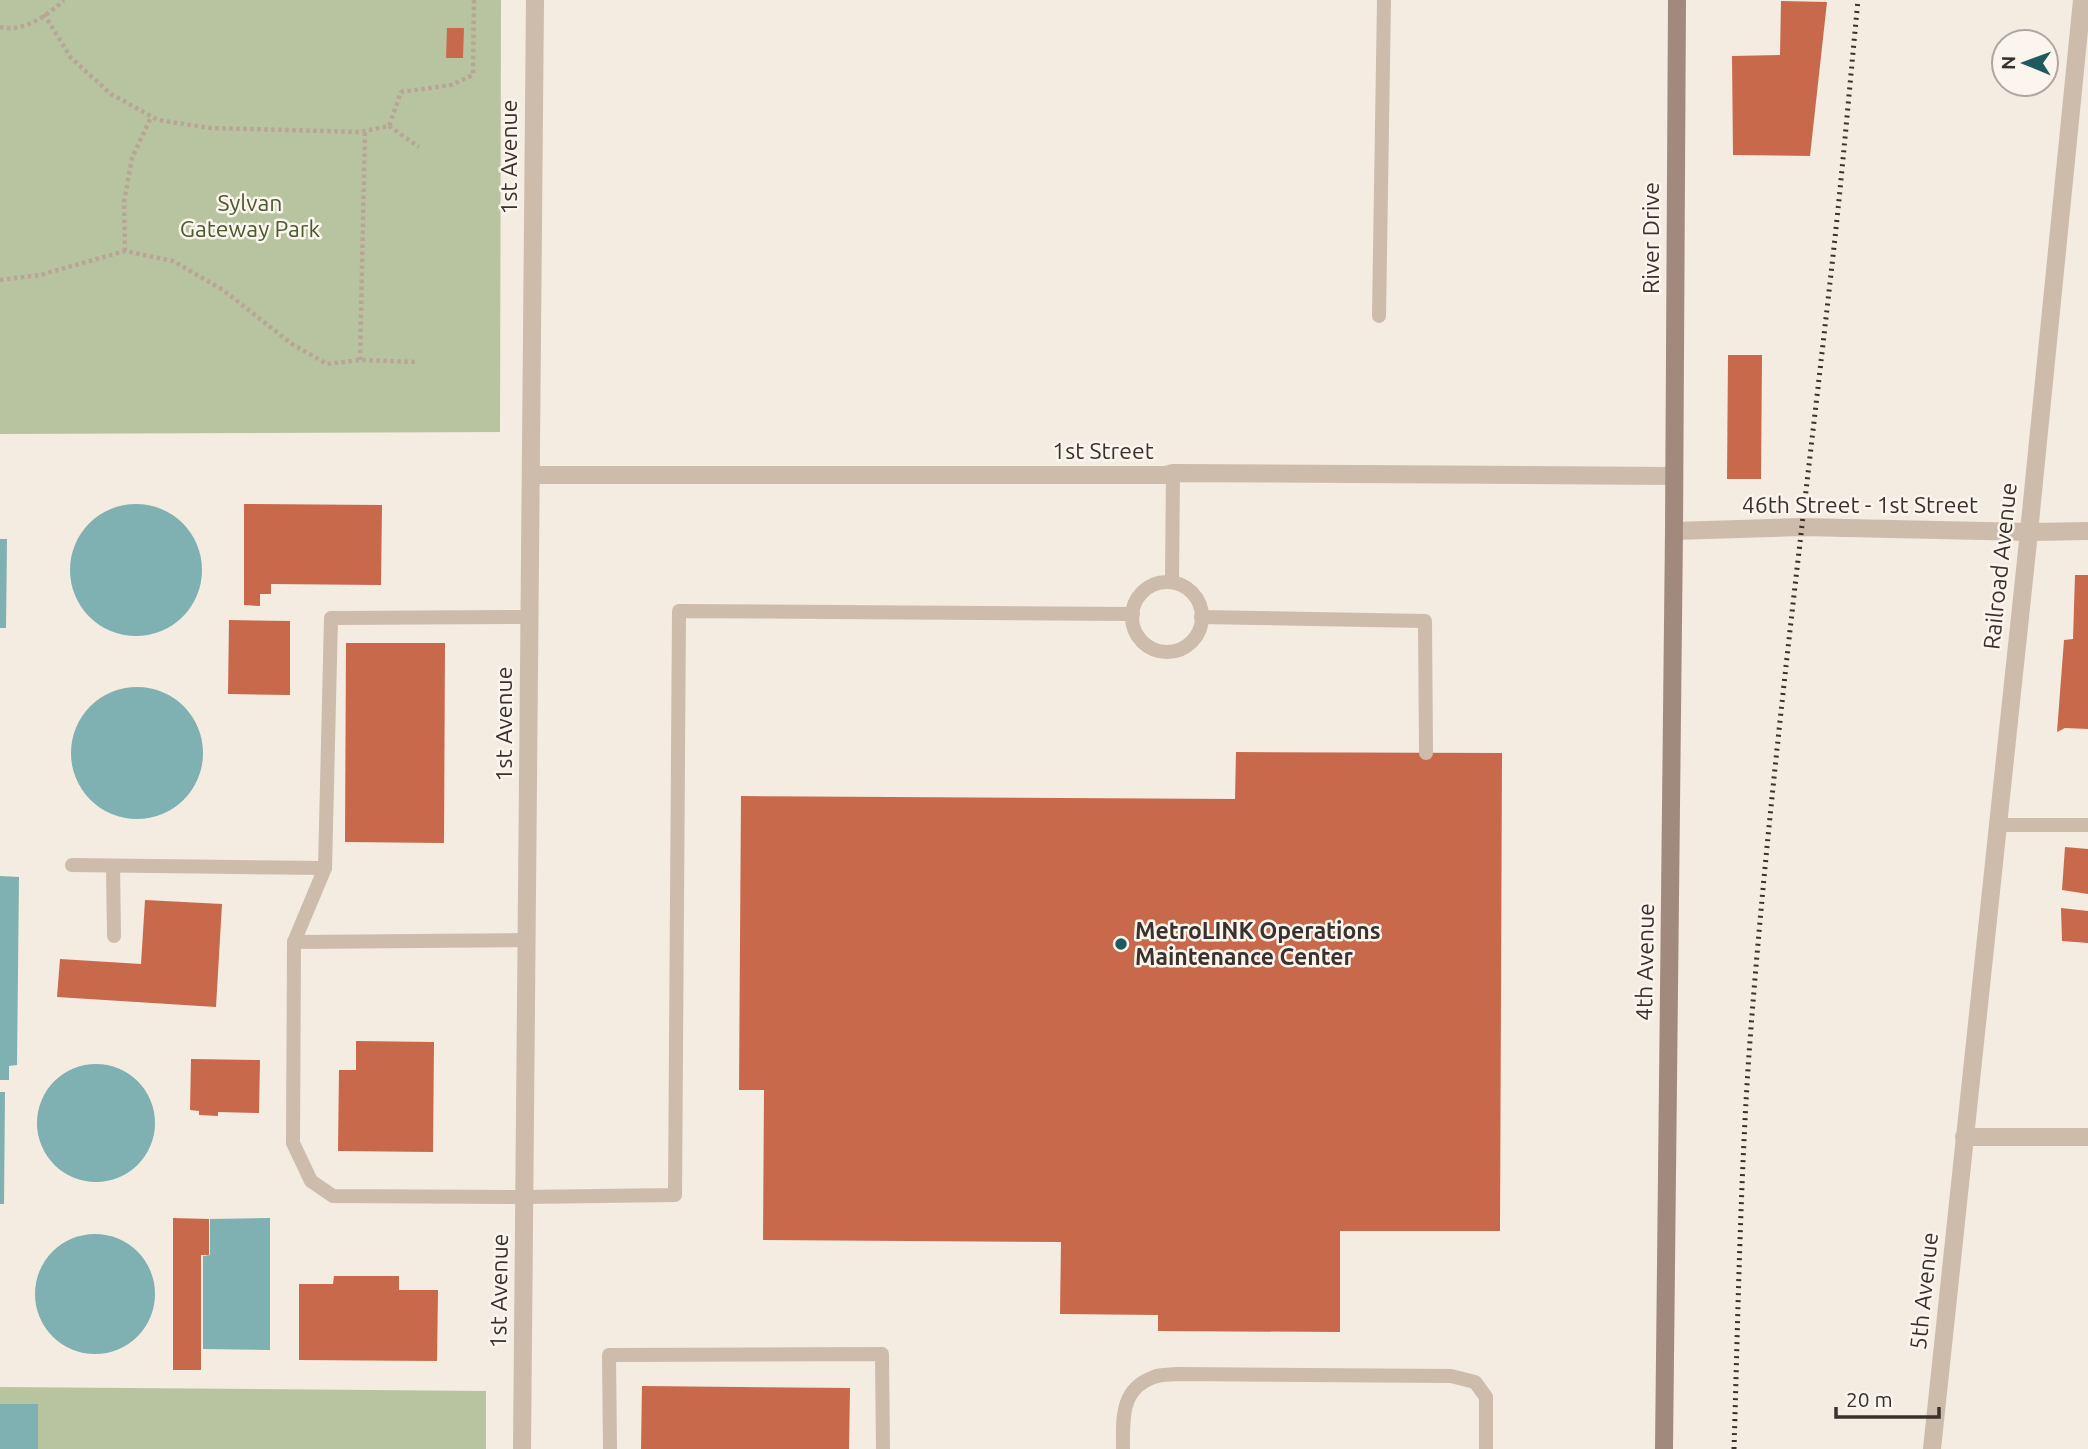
<svg xmlns="http://www.w3.org/2000/svg" width="2088" height="1449" font-family="Ubuntu,sans-serif">
<style>
.green{fill:#b8c4a0}
.water{fill:#7fb0b2}
.building{fill:#c8694b}
.lines{fill:none;stroke-linecap:round;stroke-linejoin:round}
.path{stroke:#b9a596;stroke-width:4.5;stroke-dasharray:3.5 3.5;stroke-linecap:butt}
.lane{stroke:#cdbbac;stroke-width:14}
.street{stroke:#cdbbac;stroke-width:18}
.secondary{stroke:#a18a7d;stroke-width:18}
.rail{stroke:#3b302b;stroke-width:5;stroke-dasharray:2 5;stroke-linecap:butt}
.poi-dot{fill:#1f5a5e;stroke:#fbf5ee;stroke-width:2.5}
.labels{text-anchor:middle;stroke-width:5;stroke-linejoin:round;paint-order:stroke}
.street-label{font-size:23px;fill:#3b302b;stroke:#fbf5ee}
.park-label{font-size:23px;fill:#4a5a2e;stroke:#fbf5ee}
.poi-label{font-size:23px;font-weight:bold;fill:#3b302b;stroke:#fbf5ee;text-anchor:start}
</style>
<rect width="100%" height="100%" fill="#f4ebe1"/>
<!-- green -->
<g class="green">
<path d="M0,0h501l-1,432 -500,2z"/>
<path d="M0,1387l486,4v58h-486z"/>
</g>
<!-- water -->
<g class="water">
<circle cx="136" cy="570" r="66"/>
<path d="M0,539h7l-1,89h-6z"/>
<circle cx="137" cy="753" r="66"/>
<path d="M0,876l19,1 -2,188 -8,1v14h-9z"/>
<circle cx="96" cy="1123" r="59"/>
<path d="M0,1092h5l-1,112h-4z"/>
<path d="M270,1218v132l-67,-1v-93l7,-1v-36z"/>
<circle cx="95" cy="1294" r="60"/>
<rect x="0" y="1404" width="38" height="45"/>
</g>
<!-- building -->
<g class="building">
<path d="M1781,1l46,1 -17,154 -77,-1 -1,-99 48,-1z"/>
<path d="M447,28h17l-1,30h-17z"/>
<path d="M1728,355h34l-1,124h-34z"/>
<path d="M244,504l138,1 -1,80 -110,-1v10h-11v12l-16,-1z"/>
<path d="M2075,575h13v154l-23,-1 -8,4 7,-92 9,-1z"/>
<path d="M229,620l61,1v74l-62,-1z"/>
<path d="M346,643h99l-1,200 -99,-1z"/>
<path d="M1236,752l266,1 -2,478h-160v101l-182,-1v-16l-98,-1 1,-72 -298,-2 1,-150h-25l2,-294 494,3z"/>
<path d="M2065,847l23,2v45l-26,-4z"/>
<path d="M145,900l77,4 -6,103 -159,-10 3,-38 81,5z"/>
<path d="M2061,908l27,3v32l-26,-2z"/>
<path d="M356,1041l78,1 -1,110 -95,-1 1,-81h17z"/>
<path d="M191,1059l69,1 -1,53 -41,-1v4l-19,-1v-4l-9,-1z"/>
<path d="M173,1218l36,1v36h-8v115h-28z"/>
<path d="M334,1276h65v14h39l-1,71 -138,-1v-76h34z"/>
<path d="M642,1386l208,2 -1,61h-208z"/>
</g>
<g class="lines">
<!-- path -->
<g class="path">
<path d="M44,14l27,44 40,36 47,26 52,8 78,2 71,2 30,-6 12,-34 50,-7 22,-10 1,-75"/>
<path d="M0,27c23,6 48,-12 64,-27"/>
<path d="M389,126l30,21"/>
<path d="M125,251l-1,-49 8,-44 19,-41"/>
<path d="M0,280l40,-5 85,-24 48,10 50,29 69,54 35,20 33,-4 55,2"/>
<path d="M360,360l5,-230"/>
</g>
<!-- lane -->
<g class="lane">
<path d="M1379,316l5,-316"/>
<path d="M1172,582l1,-109"/>
<circle cx="1167" cy="617" r="35"/>
<path d="M529,617l-198,1 -6,250 -31,74 -1,201 18,38 22,15 191,1 151,-2 4,-584 454,3"/>
<path d="M1201,617l224,4 1,132"/>
<path d="M1997,825h91"/>
<path d="M72,865l253,3"/>
<path d="M113,866l1,70"/>
<path d="M294,942l233,-2"/>
<path d="M610,1449l-1,-94 273,-1 1,95"/>
<path d="M1123,1449c0,-30 -3,-60 31,-72 7,-3 16,-2 23,-3l274,2 24,6 11,15v52"/>
</g>
<!-- street -->
<g class="street">
<path d="M531,475h635l7,-2 501,3"/>
<path d="M1674,531l127,-4 228,5 59,-1"/>
<path d="M1964,1137h124"/>
<path d="M522,1449l13,-1449"/>
<path d="M1932,1449l97,-917 53,-532"/>
</g>
<!-- secondary -->
<path class="secondary" d="M1664,1449l10,-918 3,-531"/>
<!-- rail -->
<path class="rail" d="M1734,1449c4,-131 6,-263 15,-395 20,-269 55,-538 85,-807 9,-82 16,-165 24,-247"/>
</g>
<!-- markers -->
<circle class="poi-dot" cx="1121" cy="944" r="7"/>
<g class="labels">
<!-- street labels -->
<g class="street-label">
<text transform="translate(509 157) rotate(-90)" y="8">1st Avenue</text>
<text transform="translate(1651 238) rotate(-90)" y="8">River Drive</text>
<text x="1103" y="459">1st Street</text>
<text x="1860" y="513">46th Street - 1st Street</text>
<text transform="translate(2000 566) rotate(-84)" y="8">Railroad Avenue</text>
<text transform="translate(504 724) rotate(-90)" y="8">1st Avenue</text>
<text transform="translate(1645 962) rotate(-89)" y="8">4th Avenue</text>
<text transform="translate(499 1291) rotate(-89)" y="8">1st Avenue</text>
<text transform="translate(1924 1291) rotate(-84)" y="8">5th Avenue</text>
</g>
<!-- park labels -->
<g class="park-label">
<text x="250" y="211">Sylvan<tspan x="250" dy="26">Gateway Park</tspan></text>
</g>
<!-- poi labels -->
<g class="poi-label">
<text x="1135" y="939">MetroLINK Operations<tspan x="1135" dy="26">Maintenance Center</tspan></text>
</g>
</g>
<!-- north arrow -->
<g transform="translate(2025 63) rotate(271)"><circle r="33" fill="#fbf5ee" stroke="#aea6a0" stroke-width="2"/>
<path d="M0-5L12 26L0 18L-12 26Z" fill="#1f5a5e"/>
<text y="-10" font-size="19" font-weight="bold" text-anchor="middle" fill="#3b302b">N</text>
</g>
<!-- scale -->
<path d="M1836 1407v10h103v-10" fill="none" stroke="#3b302b" stroke-width="3.5"/>
<text x="1846" y="1407" font-size="21" fill="#3b302b" stroke="#fbf5ee" stroke-width="5" paint-order="stroke">20 m</text>
</svg>
